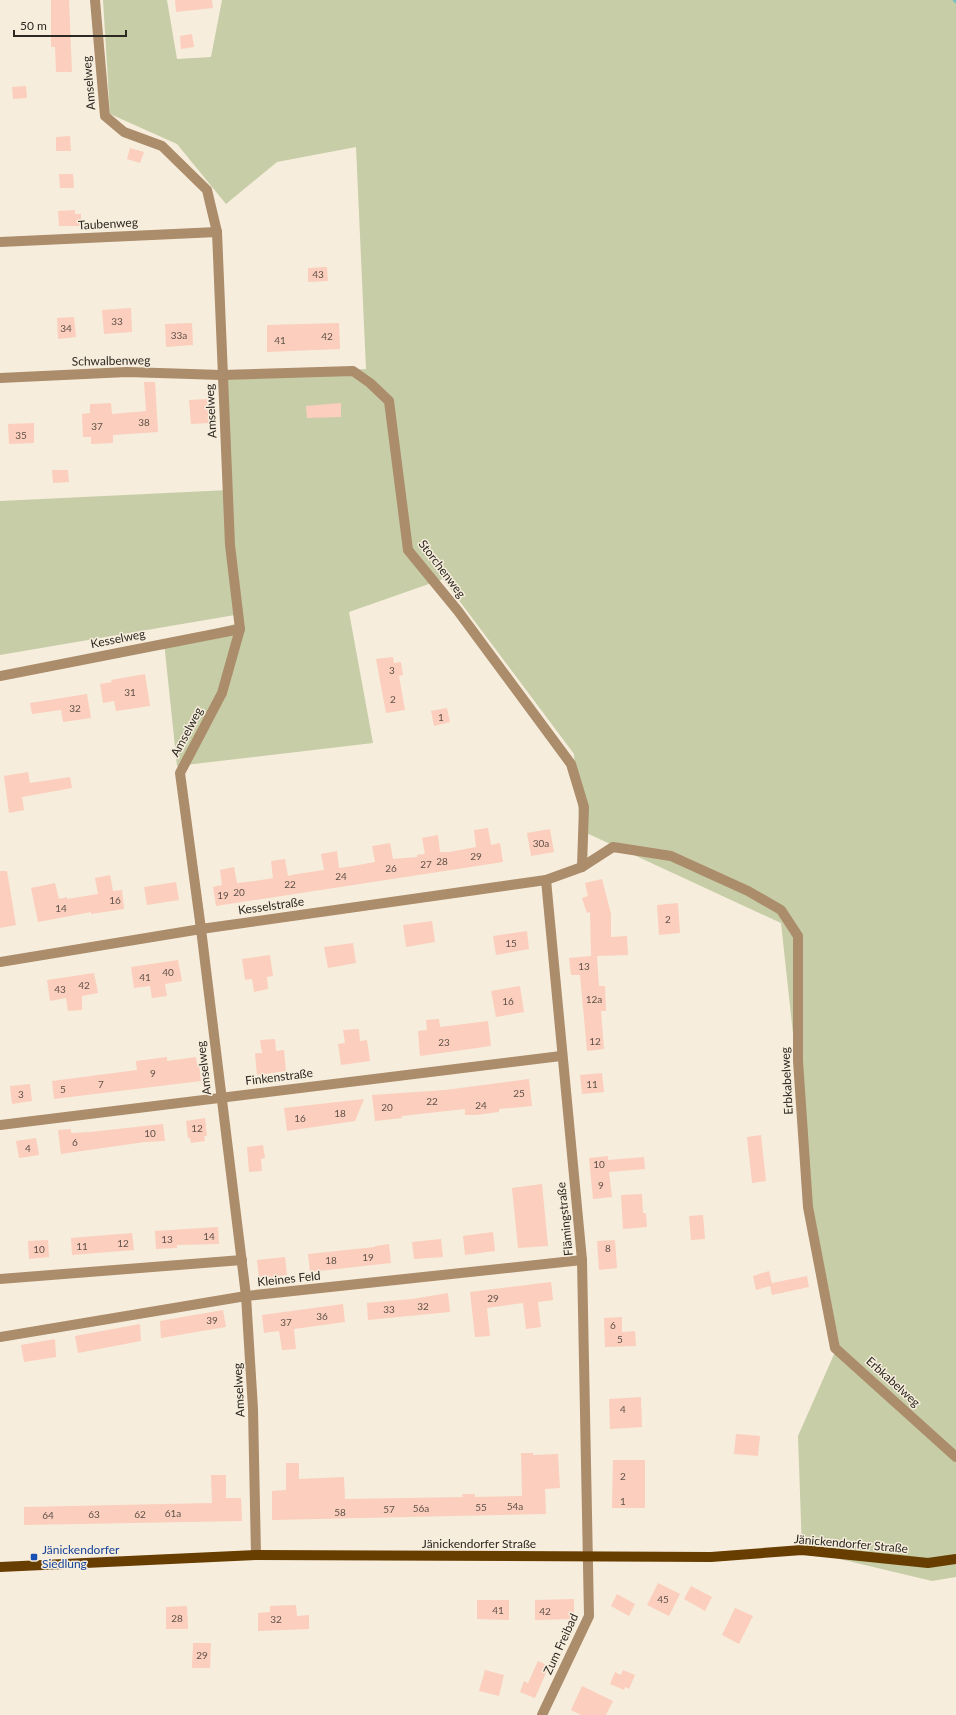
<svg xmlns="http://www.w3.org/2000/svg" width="956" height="1715" font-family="Lato,sans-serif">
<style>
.green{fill:#c7cda7}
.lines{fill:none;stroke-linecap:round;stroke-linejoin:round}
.stream{stroke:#79bec5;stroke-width:4.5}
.building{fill:#fbcebd}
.minor{stroke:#ab8c6b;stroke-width:10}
.major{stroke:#673d00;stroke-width:10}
.transit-dot{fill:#1a4fb4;stroke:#f7eddc;stroke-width:1.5}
.labels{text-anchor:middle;stroke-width:3;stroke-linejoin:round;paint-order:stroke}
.number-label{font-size:10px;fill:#605249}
.street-label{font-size:12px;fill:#2c2822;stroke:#f7eddc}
.transit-label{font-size:12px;fill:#164399;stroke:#f7eddc;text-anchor:start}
</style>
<rect width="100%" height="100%" fill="#f7eddc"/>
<!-- green -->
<path class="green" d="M103,0h64l10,59 34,-2 11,-57h734v1577l-24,4 -130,-31 -4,-114 41,-93 -28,-143 -30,-277 -201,-93 -6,-76 -131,-175 -94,33 24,131 -196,23 -13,-124 71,-18v-9l-235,40v-154l229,-11 -5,-113 142,-8 -10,-222 -79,15 -51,42 -49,-60 -67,-30z"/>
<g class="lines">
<!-- stream -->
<path class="stream" d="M955,0l1,1"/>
</g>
<!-- building -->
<g class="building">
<path d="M51,0h18l3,72h-16l-1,-25h-4z"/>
<path d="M175,0h37l1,8 -37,4z"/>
<path d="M192,34l2,13 -13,2 -1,-13z"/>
<path d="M26,86l1,12 -14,1 -1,-12z"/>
<path d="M70,136l1,15h-15v-14z"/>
<path d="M130,148l14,4 -4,11 -13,-4z"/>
<path d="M59,174h14l1,14h-14z"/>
<path d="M75,210v4h6v12h-22l-1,-15z"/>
<path d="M327,267l1,14 -20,1v-14z"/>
<path d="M131,308l1,24 -28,2 -2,-24z"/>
<path d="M74,317l2,20 -18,2 -1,-21z"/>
<path d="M192,323l1,22 -27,2 -1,-23z"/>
<path d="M339,323l1,26 -73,3v-27z"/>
<path d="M144,382h11l3,50 -45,3v8l-22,1v-7h-8l-1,-23 8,-1v-9l21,-1 1,11 34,-3z"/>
<path d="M207,399l2,24 -18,1 -2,-24z"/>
<path d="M341,403v14l-34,1 -1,-12z"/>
<path d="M34,423v20l-25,1 -1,-20z"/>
<path d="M52,470h16l1,12 -16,1z"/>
<path d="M393,657l1,6 7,-1 2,13 -4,1 6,34 -19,3 -10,-54z"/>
<path d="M145,674l5,32 -34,5 -2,-10 -11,2 -3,-19 12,-2 -1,-2z"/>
<path d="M87,694l4,24 -28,4 -2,-12 -29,4 -2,-11z"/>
<path d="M447,708l3,14 -16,4 -3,-15z"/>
<path d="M28,772l2,11 40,-6 2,11 -50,9 2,13 -15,3 -5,-37z"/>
<path d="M488,828l3,17 9,-2 3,19 -287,44 -3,-19 9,-2 -2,-15 14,-3 3,16 18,-2 18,-3 -2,-17 14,-2 3,17 9,-2 27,-4 -3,-16 16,-3 2,17 8,-1 28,-5 -3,-16 18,-3 3,16 24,-2v-2l8,-1 -3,-16 16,-3 2,17h9l27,-5 -2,-17z"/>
<path d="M550,829l4,23 -23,4 -4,-23z"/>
<path d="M0,871h7l9,54 -16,3z"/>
<path d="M110,875l3,16 9,-1 2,19 -33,5v-2l-53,10 -7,-34 24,-5 4,16 8,-2v2l31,-5 -3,-16z"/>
<path d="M602,879l9,35v23l16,-1 1,19 -31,1 2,30h6l1,25h-5l3,38 -17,2 -7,-76h-9l-2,-17 22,-2 -1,-44 -3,1 -5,-15 6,-2 -3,-13z"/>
<path d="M176,882l3,18 -32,5 -3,-18z"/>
<path d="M678,903l2,30 -21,2 -2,-30z"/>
<path d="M432,921l3,21 -29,5 -3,-22z"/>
<path d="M527,931l2,18 -33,6 -3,-19z"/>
<path d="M353,943l3,20 -28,5 -4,-21z"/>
<path d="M270,955l3,21 -6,1 1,12 -14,3 -2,-13 -7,1 -3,-21z"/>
<path d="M178,960l4,21 -17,3 2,12 -15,2 -2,-12 -16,2 -3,-21z"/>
<path d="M94,973l4,20 -16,3v14l-14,1 -2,-13 -16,3 -3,-21z"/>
<path d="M520,986l4,26 -28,5 -5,-26z"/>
<path d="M439,1019l1,8 48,-6 3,25 -71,10 -2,-25 9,-1 -1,-10z"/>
<path d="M359,1029l1,12 7,-1 3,21 -29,4 -3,-21 7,-1 -2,-13z"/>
<path d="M275,1039l1,12 8,-1 2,21 -29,4 -2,-22h7l-2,-13z"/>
<path d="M167,1057v4l29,-4 1,7h2l2,17 -147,18 -2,-18 85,-11 -1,-9z"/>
<path d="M602,1073l2,19 -22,2 -2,-19z"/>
<path d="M529,1079l3,27 -33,3v3l-23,3h-11v-6l-63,7v2l-27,3 -3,-26 73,-5z"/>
<path d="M30,1084l2,17 -20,3 -2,-18z"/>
<path d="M364,1099l-9,22 -68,10 -3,-23z"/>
<path d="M205,1118l2,18h-3l1,5 -14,2 -1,-5h-2l-2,-17z"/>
<path d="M163,1124l2,17 -20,1 -84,12 -3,-24 13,-1v4l19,-1z"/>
<path d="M761,1135l5,46 -14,2 -5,-46z"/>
<path d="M36,1138l3,17 -20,3 -3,-17z"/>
<path d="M263,1145l2,13 -4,1 1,12 -13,1 -2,-25z"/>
<path d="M608,1156v4l36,-3 1,12 -36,3 3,25 -19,2 -4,-41z"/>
<path d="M542,1184l6,62 -30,2 -6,-60z"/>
<path d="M642,1194l1,19h3l1,14 -24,2 -2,-34z"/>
<path d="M703,1215l2,24 -14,1 -2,-24z"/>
<path d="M218,1227l1,17 -42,1v3l-21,1 -1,-18z"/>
<path d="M493,1232l2,19 -30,4 -2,-19z"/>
<path d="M132,1233l2,17 -62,5 -1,-17z"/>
<path d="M441,1239l2,18 -29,2 -2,-17z"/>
<path d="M48,1240l1,17 -20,2 -1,-18z"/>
<path d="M615,1240l2,28 -18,2 -2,-29z"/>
<path d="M389,1244l2,19 -81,9 -2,-18 67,-7v-1z"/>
<path d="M285,1257l2,18 -28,3 -2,-18z"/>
<path d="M769,1271l3,12 35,-7 2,11 -37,8 -2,-9 -14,4 -3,-14z"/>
<path d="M551,1282l2,18 -15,2 3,25 -15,2 -3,-26 -36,5 3,28 -15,1 -5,-45z"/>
<path d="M448,1293l2,19 -82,8 -1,-17 45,-4z"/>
<path d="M343,1304l2,18 -51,7 2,20 -14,1 -3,-19 -15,2 -2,-18z"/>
<path d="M223,1310l3,17 -65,11 -1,-17z"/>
<path d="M622,1317v15l13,-1 1,15 -31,1 -1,-29z"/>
<path d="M140,1324l1,17 -63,12 -3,-17z"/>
<path d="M55,1339l1,18 -32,5 -3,-17z"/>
<path d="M641,1397l1,30 -32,2 -1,-30z"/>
<path d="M736,1434l24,2 -2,20 -24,-2z"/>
<path d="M521,1453h12v2l25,-1 2,34 -15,1 1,25 -274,6v-29l14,-1v-27h13v16l45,-2 1,22 118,-2 -1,-3h13v3l47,-1z"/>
<path d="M613,1460h32v48h-33z"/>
<path d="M211,1475h15v23h15l1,23 -218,4v-18l188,-4z"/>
<path d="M658,1583l22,11 -11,22 -22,-11z"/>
<path d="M691,1586l21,11 -7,14 -21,-12z"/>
<path d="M617,1594l18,10 -6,12 -18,-10z"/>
<path d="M574,1599v20l-39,1v-20z"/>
<path d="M477,1600h32v20l-32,-1z"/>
<path d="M296,1605l1,11 12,-1v14l-51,2v-18l12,-1v-6z"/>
<path d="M187,1606l1,23h-22v-22z"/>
<path d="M735,1608l18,8 -14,28 -17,-9z"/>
<path d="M193,1643h18l-1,25h-18z"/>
<path d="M538,1661l11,5 -14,32 -15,-6 4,-11 4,2z"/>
<path d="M485,1670l19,5 -5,21 -20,-5z"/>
<path d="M623,1670l12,5 -6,14 -4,-2 -1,3 -14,-6 5,-12 6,3z"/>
<path d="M582,1686l31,15 -7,14h-25l-10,-5z"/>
</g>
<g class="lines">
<!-- minor -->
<g class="minor">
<path d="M95,0l10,116 19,16 38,14 45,44 10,42 13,313 10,84 -18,64 -42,80 21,156 45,367 7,113 3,146"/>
<path d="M0,242l217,-10"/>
<path d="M0,378l127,-6 95,3 131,-4 17,12 19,18 19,149 50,61 113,153 13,43 -2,60"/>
<path d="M0,676l240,-47"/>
<path d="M0,962l201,-33 345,-49 36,-13 31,-20 58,9 77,35 33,19 17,26v125l10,146 27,141 121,109"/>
<path d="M0,1125l561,-69"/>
<path d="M0,1279l242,-19"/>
<path d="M0,1337l246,-41 336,-36"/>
<path d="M542,1715l47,-99 -7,-356 -36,-380"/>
</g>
<!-- major -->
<path class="major" d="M0,1567l256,-12 455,2 91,-7 126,13 28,-4"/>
</g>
<!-- markers -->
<rect class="transit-dot" x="30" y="1553" width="8" height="8" rx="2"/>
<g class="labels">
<!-- number labels -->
<g class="number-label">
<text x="318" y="278">43</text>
<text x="117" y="325">33</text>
<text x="66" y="332">34</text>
<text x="179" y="339">33a</text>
<text x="327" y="340">42</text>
<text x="280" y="344">41</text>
<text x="144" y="426">38</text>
<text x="97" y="430">37</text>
<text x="21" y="439">35</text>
<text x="392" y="674">3</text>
<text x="130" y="696">31</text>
<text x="393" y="703">2</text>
<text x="75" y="712">32</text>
<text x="441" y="721">1</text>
<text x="541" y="847">30a</text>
<text x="476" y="860">29</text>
<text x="442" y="865">28</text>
<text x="426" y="868">27</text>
<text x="391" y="872">26</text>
<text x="341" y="880">24</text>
<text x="290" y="888">22</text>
<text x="239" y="896">20</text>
<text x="223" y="899">19</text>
<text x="115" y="904">16</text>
<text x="61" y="912">14</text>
<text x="668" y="923">2</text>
<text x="511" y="947">15</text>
<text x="584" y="970">13</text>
<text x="168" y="976">40</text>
<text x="145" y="981">41</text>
<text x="84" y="989">42</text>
<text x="60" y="993">43</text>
<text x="594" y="1003">12a</text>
<text x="508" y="1005">16</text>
<text x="595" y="1045">12</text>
<text x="444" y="1046">23</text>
<text x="153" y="1077">9</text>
<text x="101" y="1088">7</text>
<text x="592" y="1088">11</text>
<text x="63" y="1093">5</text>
<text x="519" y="1097">25</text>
<text x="21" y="1098">3</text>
<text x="432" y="1105">22</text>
<text x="481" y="1109">24</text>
<text x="387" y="1111">20</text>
<text x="340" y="1117">18</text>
<text x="300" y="1122">16</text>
<text x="197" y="1132">12</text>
<text x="150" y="1137">10</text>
<text x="75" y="1146">6</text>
<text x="28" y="1152">4</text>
<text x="599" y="1168">10</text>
<text x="601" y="1189">9</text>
<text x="209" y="1240">14</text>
<text x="167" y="1243">13</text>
<text x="123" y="1247">12</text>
<text x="82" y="1250">11</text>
<text x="608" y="1252">8</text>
<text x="39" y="1253">10</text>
<text x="368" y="1261">19</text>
<text x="331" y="1264">18</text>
<text x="493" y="1302">29</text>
<text x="423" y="1310">32</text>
<text x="389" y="1313">33</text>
<text x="322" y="1320">36</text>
<text x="212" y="1324">39</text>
<text x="286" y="1326">37</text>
<text x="613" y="1329">6</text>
<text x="620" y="1343">5</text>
<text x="623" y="1413">4</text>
<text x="623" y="1480">2</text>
<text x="623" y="1505">1</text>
<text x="515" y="1510">54a</text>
<text x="481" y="1511">55</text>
<text x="421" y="1512">56a</text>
<text x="389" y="1513">57</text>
<text x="340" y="1516">58</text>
<text x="173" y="1517">61a</text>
<text x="94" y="1518">63</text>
<text x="140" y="1518">62</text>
<text x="48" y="1519">64</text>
<text x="663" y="1603">45</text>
<text x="498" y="1614">41</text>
<text x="545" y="1615">42</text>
<text x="177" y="1622">28</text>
<text x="276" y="1623">32</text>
<text x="202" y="1659">29</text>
</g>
<!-- street labels -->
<g class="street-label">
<text transform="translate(89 83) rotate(-95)" y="4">Amselweg</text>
<text transform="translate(108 224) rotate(-3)" y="4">Taubenweg</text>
<text transform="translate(111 361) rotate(-1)" y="4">Schwalbenweg</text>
<text transform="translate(211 411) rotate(-93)" y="4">Amselweg</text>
<text transform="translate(442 569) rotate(53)" y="4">Storchenweg</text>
<text transform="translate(118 639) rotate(-11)" y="4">Kesselweg</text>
<text transform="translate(187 732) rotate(-62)" y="4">Amselweg</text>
<text transform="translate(271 906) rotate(-8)" y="4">Kesselstraße</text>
<text transform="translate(204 1068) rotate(-97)" y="4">Amselweg</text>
<text transform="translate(279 1077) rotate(-7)" y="4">Finkenstraße</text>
<text transform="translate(787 1081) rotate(-93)" y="4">Erbkabelweg</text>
<text transform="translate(565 1219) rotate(-96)" y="4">Flämingstraße</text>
<text transform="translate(289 1279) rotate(-6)" y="4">Kleines Feld</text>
<text transform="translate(893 1382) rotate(42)" y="4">Erbkabelweg</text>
<text transform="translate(239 1390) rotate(-93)" y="4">Amselweg</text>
<text x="479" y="1548">Jänickendorfer Straße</text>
<text transform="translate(851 1544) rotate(5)" y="4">Jänickendorfer Straße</text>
<text transform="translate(561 1644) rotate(-65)" y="4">Zum Freibad</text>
</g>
<!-- transit labels -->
<g class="transit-label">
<text x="42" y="1554">Jänickendorfer<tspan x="42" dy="14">Siedlung</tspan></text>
</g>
</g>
<!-- scale -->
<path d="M14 30v6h112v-6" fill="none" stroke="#2c2822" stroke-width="2"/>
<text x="20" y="30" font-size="12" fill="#2c2822" stroke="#f7eddc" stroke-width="3" paint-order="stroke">50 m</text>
</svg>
